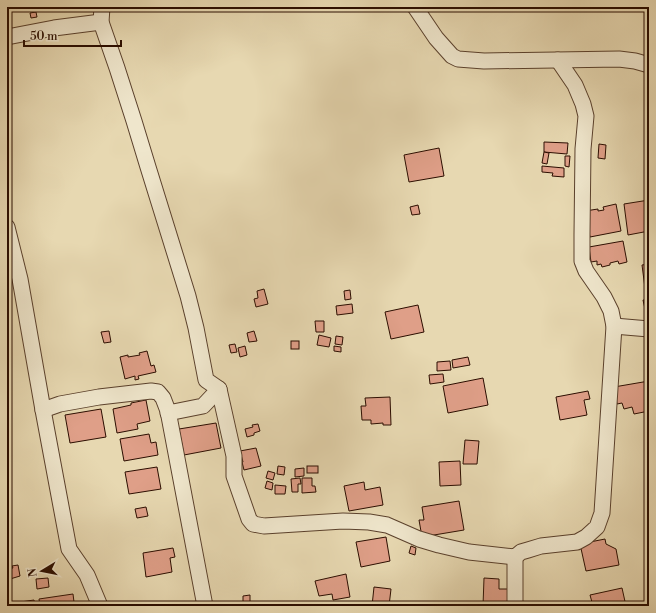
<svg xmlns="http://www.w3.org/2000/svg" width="656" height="613" font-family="'Libre Bodoni',serif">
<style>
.building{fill:#df9f88;stroke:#2b0d00}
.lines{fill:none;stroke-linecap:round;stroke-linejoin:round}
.minor-casing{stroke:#5a402c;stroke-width:17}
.minor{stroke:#efe6cc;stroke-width:15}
</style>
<rect width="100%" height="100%" fill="#e7d8b1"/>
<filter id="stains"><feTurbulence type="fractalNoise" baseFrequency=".005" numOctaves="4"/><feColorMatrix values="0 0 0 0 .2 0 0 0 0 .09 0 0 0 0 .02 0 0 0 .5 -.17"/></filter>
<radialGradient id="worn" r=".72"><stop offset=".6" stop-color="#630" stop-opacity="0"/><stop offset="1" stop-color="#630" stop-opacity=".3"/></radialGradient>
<!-- building -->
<g class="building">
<path d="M36,12l1,5 -6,1 -1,-5z"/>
<path d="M544,142l24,1 -1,11 -23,-2z"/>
<path d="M599,144l7,1 -1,14 -7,-1z"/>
<path d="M439,148l5,28 -35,6 -5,-27z"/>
<path d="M544,152l5,1 -2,11 -5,-1z"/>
<path d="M565,156h5l-1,11 -4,-1z"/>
<path d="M542,166l22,2v9l-12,-1 1,-3 -11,-1z"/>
<path d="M649,200v31l-21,4 -4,-31z"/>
<path d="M616,204l5,27 -31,6 -5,-26 13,-2v2l6,-1 -1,-3z"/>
<path d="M418,205l2,9 -8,1 -2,-8z"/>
<path d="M623,241l4,21 -8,2 -1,-3 -8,2v2l-8,2 -1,-3 -4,1v-4l-6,1 -2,-15z"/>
<path d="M649,264v23l-4,1 -3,-23z"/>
<path d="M264,289l4,15 -12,3 -2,-8 4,-1 -1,-7z"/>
<path d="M350,290l1,9 -6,1 -1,-9z"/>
<path d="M649,292v24l-2,-7h-2l-2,-9h4l-2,-7z"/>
<path d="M352,304l1,9 -16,2 -1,-9z"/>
<path d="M418,305l6,27 -33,7 -6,-27z"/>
<path d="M315,321h9v11h-8z"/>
<path d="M109,331l2,11 -7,1 -3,-11z"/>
<path d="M254,331l3,10 -8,1 -2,-9z"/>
<path d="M319,335l12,3 -2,9 -12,-2z"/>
<path d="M336,336l7,1 -1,8 -7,-1z"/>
<rect x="291" y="341" width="8" height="8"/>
<path d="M235,344l2,8 -6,1 -2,-8z"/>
<path d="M245,346l2,9 -7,2 -2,-9z"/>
<path d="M334,346l7,1v5l-7,-1z"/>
<path d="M147,351l4,15 3,-1 2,7 -18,4 1,3 -4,1v-4l-10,3 -5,-22 8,-2v2l12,-2 -1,-2z"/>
<path d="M468,357l2,8 -17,3 -1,-8z"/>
<path d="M450,361l1,9 -14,1v-9z"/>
<path d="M443,374l1,8 -14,2 -1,-9z"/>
<path d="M483,378l5,27 -40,8 -5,-27z"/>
<path d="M649,381v30l-15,3 -2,-7 -8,2 -2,-6 -5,1 -3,-17z"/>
<path d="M588,391l2,8 -6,1 3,15 -27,5 -4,-23z"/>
<path d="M390,397l1,28h-8v-2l-12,1v-4h-9l-1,-14h5l-1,-8z"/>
<path d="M146,400l4,21 -13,3 1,5 -21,4 -4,-24 18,-4v-2z"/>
<path d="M101,409l5,28 -36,6 -5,-28z"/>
<path d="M216,423l5,25 -37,7 -5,-26z"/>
<path d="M258,424l2,7 -6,2v2l-7,2 -2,-8 8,-2 -1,-2z"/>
<path d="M149,434l2,9 5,-1 2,13 -34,6 -4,-22z"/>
<path d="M465,440l14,1 -2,23h-14z"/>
<path d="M256,448l5,18 -17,4 -2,-8h1l-3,-11z"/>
<path d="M460,461l1,24 -21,1 -1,-24z"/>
<path d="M278,466l7,1 -1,8 -7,-1z"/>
<rect x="307" y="466" width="11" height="7"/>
<path d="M157,467l4,22 -32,5 -4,-22z"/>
<path d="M304,468v8l-9,1v-8z"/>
<path d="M268,471l7,2 -2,7 -7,-2z"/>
<path d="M300,478l1,6h-3v8h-6l-1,-13z"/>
<path d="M302,478h10v8h3l1,6 -14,1z"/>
<path d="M267,481l6,2 -1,7 -7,-2z"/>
<path d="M364,482l1,8 15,-3 3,18 -34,6 -5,-25z"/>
<path d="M275,485l11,1 -1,8h-10z"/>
<path d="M459,501l5,29 -42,7 -3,-17h5l-2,-13z"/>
<path d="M146,507l2,9 -11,2 -2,-9z"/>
<path d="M649,515v9l-4,1v-9z"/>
<path d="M386,537l4,24 -29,6 -5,-25z"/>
<path d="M605,539l1,5 10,5 3,16 -33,6 -6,-27z"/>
<path d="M411,546l5,2 -1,7 -6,-2z"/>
<path d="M173,548l2,9 -5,1 2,14 -26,5 -3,-24z"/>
<path d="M18,565l2,11 -10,3 -3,-10 6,-1 -1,-2z"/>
<path d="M346,574l4,23 -17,3 -1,-6 -13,2 -4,-15z"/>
<path d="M48,578l1,9 -12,2 -1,-10z"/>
<path d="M484,578l15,1v10h10l-1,17h-25z"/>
<path d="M374,587l17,2 -2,17h-17z"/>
<path d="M622,588l4,18h-33l-3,-11z"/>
<path d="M73,594l1,8 -8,2v2h-26l-1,-7z"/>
<path d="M250,595v8h-7v-7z"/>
<path d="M34,600l1,6h-28v-2z"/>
<path d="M343,604v2h-22v-1z"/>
</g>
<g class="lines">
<defs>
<g id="minor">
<path d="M102,7l-1,15 16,46 17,53 14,46 40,129 8,32 10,52 13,9 -16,17 -35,7"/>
<path d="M415,7l21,31 16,18 6,3 26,2 135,-2 16,2 14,4"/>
<path d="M7,37l47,-9 47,-6"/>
<path d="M7,227l13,52 23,131 26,139 18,26 13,31"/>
<path d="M614,326l35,3"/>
<path d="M219,389l15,67v20l15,43 4,5 11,2 79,-5 26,1 18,3 32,14 20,6 30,7 46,5 6,-5 7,-2 13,-4 36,-4 9,-5 11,-10 5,-14 12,-187 -3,-15 -7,-14 -18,-26 -4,-10v-27l1,-85 3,-33 -3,-12 -8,-19 -17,-25"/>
<path d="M43,410l17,-6 39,-7 52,-6 7,1 5,6 5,13 37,195"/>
<path d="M515,557v49"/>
</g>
</defs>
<!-- minor casing -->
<use href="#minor" class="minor-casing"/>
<!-- minor -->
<use href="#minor" class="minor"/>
</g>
<!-- margin -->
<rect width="656" height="613" fill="none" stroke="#e7d8b1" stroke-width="24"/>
<rect x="8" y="8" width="640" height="597" fill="none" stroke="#2b0d00" stroke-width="2"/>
<rect x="12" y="12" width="632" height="589" fill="none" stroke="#2b0d00"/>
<!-- north arrow -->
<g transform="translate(42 571) rotate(260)" stroke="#efe6cc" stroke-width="3" paint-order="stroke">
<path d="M0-3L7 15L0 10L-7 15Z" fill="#2b0d00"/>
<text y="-6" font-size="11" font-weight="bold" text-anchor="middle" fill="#2b0d00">N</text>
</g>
<!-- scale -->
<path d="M24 40v6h97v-6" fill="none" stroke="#2b0d00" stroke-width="2"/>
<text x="30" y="40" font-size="12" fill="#2b0d00" stroke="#efe6cc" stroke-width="3" paint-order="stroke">50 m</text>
<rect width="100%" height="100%" filter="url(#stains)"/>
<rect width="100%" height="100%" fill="url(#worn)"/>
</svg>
